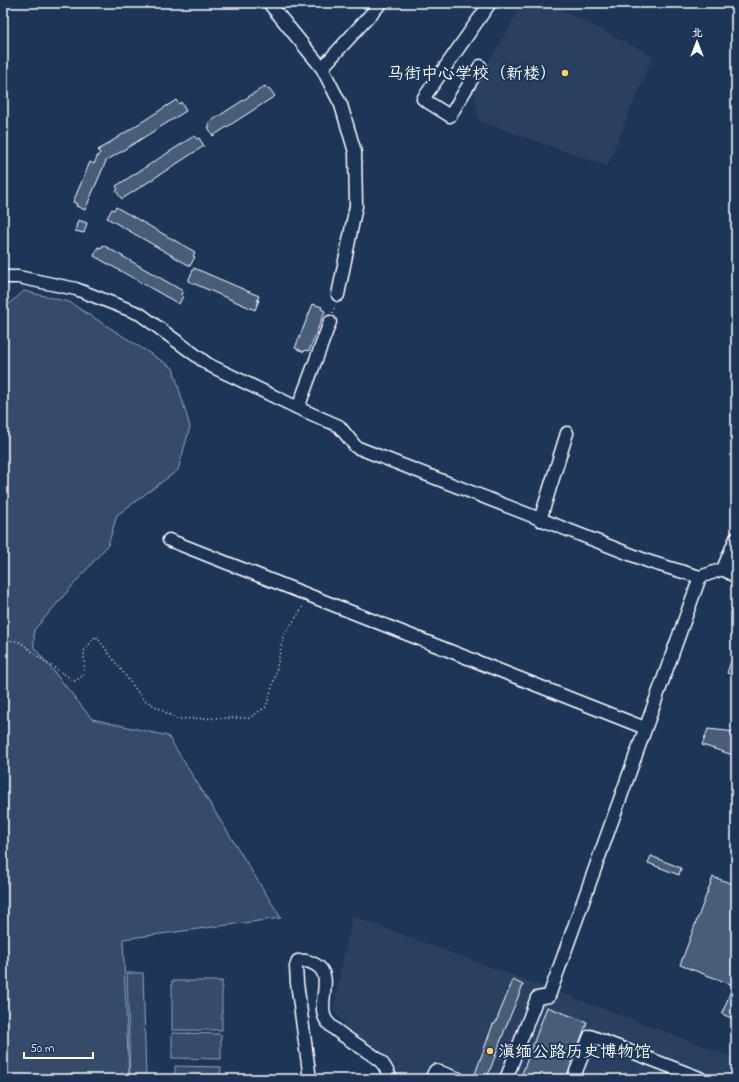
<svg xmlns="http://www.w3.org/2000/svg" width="739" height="1082" font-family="'Indie Flower','LXGW WenKai TC',sans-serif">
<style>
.built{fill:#2a4161}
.green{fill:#364b69;stroke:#9aa5b4}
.building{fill:#4a5d79;stroke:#fff}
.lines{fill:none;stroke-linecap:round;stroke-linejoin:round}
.minor-casing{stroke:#fff;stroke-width:15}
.path{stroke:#fff;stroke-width:1.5;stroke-dasharray:1 3;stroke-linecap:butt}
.minor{stroke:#1d3557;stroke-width:12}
.poi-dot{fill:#ffd166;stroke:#1d3557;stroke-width:1.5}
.labels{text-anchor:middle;stroke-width:4;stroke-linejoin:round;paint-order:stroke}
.poi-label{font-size:17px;fill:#fff;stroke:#1d3557;text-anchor:end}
</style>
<rect width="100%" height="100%" fill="#1d3557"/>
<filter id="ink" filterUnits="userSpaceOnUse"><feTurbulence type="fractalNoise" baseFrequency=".025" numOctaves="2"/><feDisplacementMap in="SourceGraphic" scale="8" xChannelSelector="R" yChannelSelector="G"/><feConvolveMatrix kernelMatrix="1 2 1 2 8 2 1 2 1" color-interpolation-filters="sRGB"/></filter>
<g filter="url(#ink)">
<!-- built -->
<g class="built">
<path d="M523,3h25l105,53 -46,110 -128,-45 -6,-32z"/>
<path d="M352,916l384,142v21h-352l-51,-70z"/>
</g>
<!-- green -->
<g class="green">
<path d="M24,291l45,11 104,66 17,59 -12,43 -61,45 -9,30 -74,85v17l58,72 76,17 113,182 -158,21 6,140h-126v-770z"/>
<path d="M127,973h16l3,106h-16z"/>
<rect x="172" y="981" width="50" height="49"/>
<path d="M172,1033l49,1v25l-49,-1z"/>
<path d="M175,1066l46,1 -1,12h-45z"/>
</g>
<!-- building -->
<g class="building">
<path d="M265,86l2,3 2,-1 6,8 -62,40 -5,-9 2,-1 -2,-3z"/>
<path d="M176,100l3,4 2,-2 5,9 -80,50 -21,49 -9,-4 1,-2 -4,-2 17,-40 4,2 4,-9 2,-2 -2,-3z"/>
<path d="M194,136l3,3 2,-1 5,8 -82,53 -6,-8 2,-2 -2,-3z"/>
<path d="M116,207l79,45 -2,4 2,1 -5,9 -83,-48 5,-9 2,1z"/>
<path d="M78,220l9,3 -3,10 -9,-2z"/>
<path d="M103,245l80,46 -2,3 2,2 -4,8 -85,-48 4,-9 3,1z"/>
<path d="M194,268l65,28 -2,4h2l-4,10 -67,-29z"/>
<path d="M313,304l9,3 -1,2 4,2 -16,40 -4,-1 -1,2 -9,-4z"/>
<path d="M735,649h1v27l-9,-3z"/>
<path d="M708,729l28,3v24l-34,-11z"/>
<path d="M651,856l30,12 -2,7 -31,-12z"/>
<path d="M713,877l23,8v135l-14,-6 11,-29 -53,-20z"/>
<path d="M513,980l10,5 -16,39 -20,54 -12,-4 18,-50h2z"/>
<path d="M547,1007l40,15 -21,57h-46z"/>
</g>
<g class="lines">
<defs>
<g id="minor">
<path d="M269,3l53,65 19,37 14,47 1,54 -18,89"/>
<path d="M480,66l-30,50 -27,-17 67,-96"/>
<path d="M322,68l59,-65"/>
<path d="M3,277h15l58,12 64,25 69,51 89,43 41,18 17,21 294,115 50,15 23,-8 13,-31"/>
<path d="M298,408l32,-86"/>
<path d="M540,520l27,-87"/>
<path d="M169,540l476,188"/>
<path d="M723,569l13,8"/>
<path d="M310,1079l-13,-96 -1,-16 2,-6c7,-1 12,0 18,4 19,11 0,39 10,55 9,14 41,29 54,41 5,4 8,12 11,18"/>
<path d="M431,1079l4,-8 5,1 19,7"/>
<path d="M506,1079l31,-81 12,-2 151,-419"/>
<path d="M573,1079l17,-43 110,42v1"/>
</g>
</defs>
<!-- minor casing -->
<use href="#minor" class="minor-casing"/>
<!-- path -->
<g class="path">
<path d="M333,313l2,-8"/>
<path d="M3,639l17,3 25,20 30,19 9,-6v-24l12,-15 47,63 34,20 43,-1h29l17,-11 9,-30 8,-40 21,-32"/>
<path d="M496,1056l6,2"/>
</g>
<!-- minor -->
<use href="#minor" class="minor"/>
</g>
</g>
<!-- markers -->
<g class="poi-dot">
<circle cx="565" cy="73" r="4"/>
<circle cx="490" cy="1051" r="4"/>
</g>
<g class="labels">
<!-- poi labels -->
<g class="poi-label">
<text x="557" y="79">马街中心学校（新楼）</text>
<text x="498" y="1057" text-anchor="start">滇缅公路历史博物馆</text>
</g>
</g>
<!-- margin -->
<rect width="739" height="1082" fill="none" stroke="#1d3557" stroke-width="16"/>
<rect x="8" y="8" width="723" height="1066" fill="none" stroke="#fff" stroke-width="1.5" filter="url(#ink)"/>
<!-- north arrow -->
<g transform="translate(697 42)" stroke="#1d3557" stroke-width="3" paint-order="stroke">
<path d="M0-3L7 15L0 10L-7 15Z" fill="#ffffff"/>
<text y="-6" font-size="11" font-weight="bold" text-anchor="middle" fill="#ffffff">北</text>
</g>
<!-- scale -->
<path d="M24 1052v6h69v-6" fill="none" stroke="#ffffff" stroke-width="2"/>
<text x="30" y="1052" font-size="12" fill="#ffffff" stroke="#1d3557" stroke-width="3" paint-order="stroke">50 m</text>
</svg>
